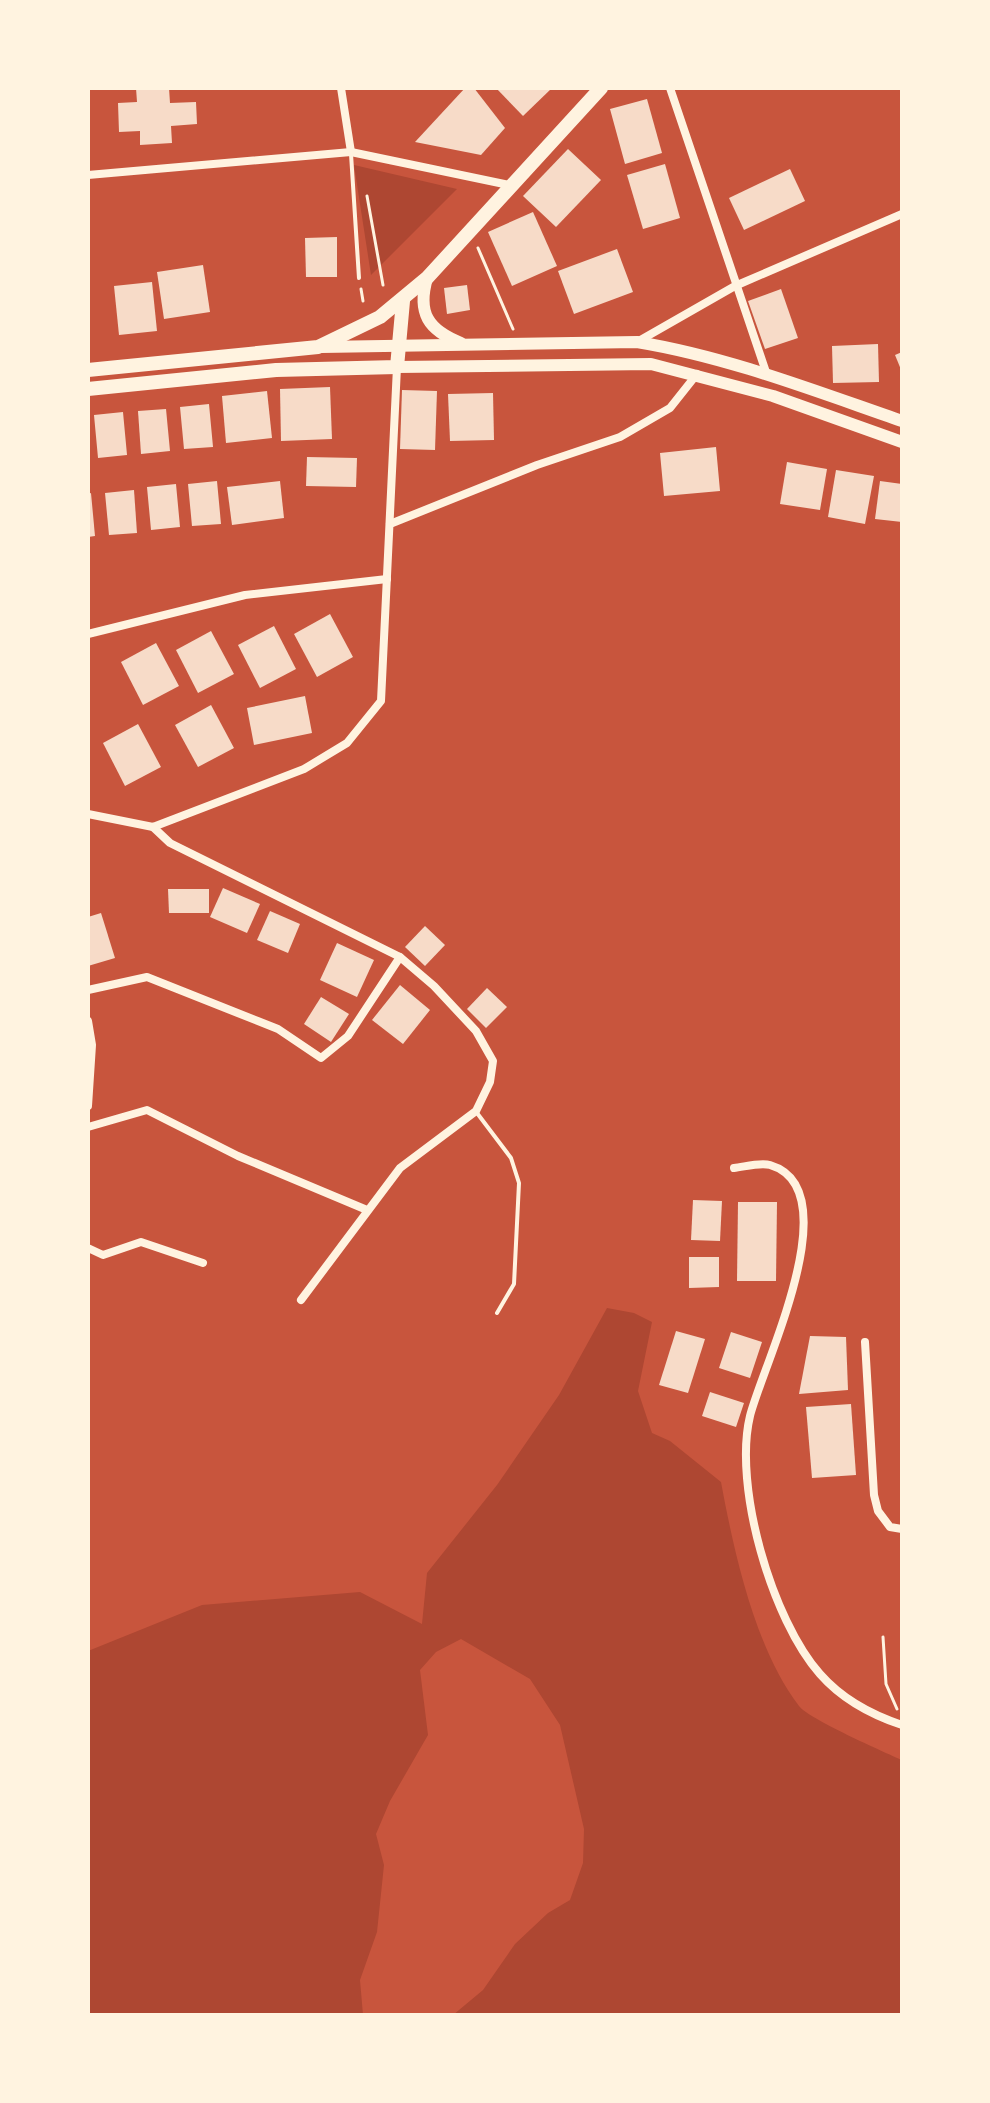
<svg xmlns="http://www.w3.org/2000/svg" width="990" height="2103" font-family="'Alegreya Sans',sans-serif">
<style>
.green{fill:#ae4732}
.building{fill:#f7dbc8}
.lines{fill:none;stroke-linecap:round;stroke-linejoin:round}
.path{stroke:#fff3e0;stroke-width:3}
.service{stroke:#fff3e0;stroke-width:4}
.minor{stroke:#fff3e0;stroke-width:8}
.secondary{stroke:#fff3e0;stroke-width:12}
.primary{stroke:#fff3e0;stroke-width:14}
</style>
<rect width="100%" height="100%" fill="#c8553d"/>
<!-- green -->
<g class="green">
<path d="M354,165l103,24 -86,86z"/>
<path d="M607,1308l27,5 18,9 -14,69 14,42 18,8 51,41c13,70 34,167 78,224 10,13 85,46 103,54v255h-449l30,-25 32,-46 33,-31 22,-13 13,-37 1,-34 -24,-104 -30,-46 -69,-40 -25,13 -16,18 8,65 -38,66 -14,33 8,31 -7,67 -17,48 3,35h-275v-364l114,-46 158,-13 62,32 5,-51 70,-88 62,-90z"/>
</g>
<!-- building -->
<g class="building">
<path d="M136,88h33l1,15 26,-1 1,22 -26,2 1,17 -32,2v-14l-21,1 -1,-29 19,-1z"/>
<path d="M465,88h9l31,40 -24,27 -66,-13z"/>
<path d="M496,88h56l-29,28z"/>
<path d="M647,99l15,54 -37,11 -15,-55z"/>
<path d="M568,149l33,31 -45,47 -33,-31z"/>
<path d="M665,164l15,54 -37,11 -16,-54z"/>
<path d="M790,169l15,32 -61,29 -15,-32z"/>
<path d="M533,212l24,54 -45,20 -24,-54z"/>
<path d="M337,237v40h-31l-1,-39z"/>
<path d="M617,249l16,43 -59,22 -16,-43z"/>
<path d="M203,265l7,47 -46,7 -7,-47z"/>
<path d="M152,282l5,49 -38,4 -5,-49z"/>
<path d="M467,285l3,25 -23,4 -3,-26z"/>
<path d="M781,289l17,49 -33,11 -17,-48z"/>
<path d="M878,344l1,38 -46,1 -1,-37z"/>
<path d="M902,352v20l-7,-17z"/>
<path d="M330,387l2,52 -51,2 -1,-52z"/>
<path d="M402,390l35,1 -2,59 -35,-1z"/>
<path d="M267,391l5,47 -46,5 -4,-47z"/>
<path d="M493,393l1,47 -44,1 -2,-47z"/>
<path d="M209,404l4,43 -29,2 -4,-42z"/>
<path d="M166,409l4,42 -29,3 -3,-43z"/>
<path d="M123,412l4,43 -29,3 -4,-43z"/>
<path d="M716,447l4,44 -56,5 -4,-43z"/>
<path d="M307,457l50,1 -1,29 -50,-1z"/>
<path d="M787,462l40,7 -7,41 -40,-6z"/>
<path d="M836,470l38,6 -9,48 -37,-7z"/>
<path d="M217,481l4,43 -29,2 -4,-42z"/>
<path d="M280,481l4,37 -52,7 -5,-38z"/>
<path d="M880,481l22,3v38l-27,-3z"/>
<path d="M176,484l4,43 -29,3 -4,-43z"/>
<path d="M134,490l3,43 -28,2 -4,-42z"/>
<path d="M91,493l4,43 -7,1v-43z"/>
<path d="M330,614l23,43 -36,20 -23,-43z"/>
<path d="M274,626l22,43 -36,19 -22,-43z"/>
<path d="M211,631l23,43 -36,19 -22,-43z"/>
<path d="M156,643l23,43 -36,19 -22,-43z"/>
<path d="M305,696l7,37 -58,12 -7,-37z"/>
<path d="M211,705l23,43 -36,19 -23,-42z"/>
<path d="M138,724l23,43 -36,19 -22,-43z"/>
<path d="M223,888l37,16 -13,29 -37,-16z"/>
<path d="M168,889h41v24h-40z"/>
<path d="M270,911l30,13 -12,29 -31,-13z"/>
<path d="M101,913l14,45 -27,8v-49z"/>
<path d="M425,926l20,19 -20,21 -20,-19z"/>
<path d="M337,943l37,17 -17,37 -37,-17z"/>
<path d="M400,985l30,25 -27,34 -31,-24z"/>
<path d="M487,988l20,19 -21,21 -19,-19z"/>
<path d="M321,997l28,17 -18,28 -27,-18z"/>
<path d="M693,1200l29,1 -2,40 -29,-1z"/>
<path d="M738,1202h39l-1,79h-39z"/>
<path d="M689,1257h30v30l-30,1z"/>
<path d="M676,1331l29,8 -17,54 -29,-8z"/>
<path d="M731,1332l31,10 -12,36 -31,-10z"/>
<path d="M810,1336l36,1 2,53 -49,4z"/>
<path d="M710,1392l34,11 -8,24 -34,-11z"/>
<path d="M851,1404l5,71 -44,3 -6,-71z"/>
</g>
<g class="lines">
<!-- path -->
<g class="path">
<path d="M367,196l16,89"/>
<path d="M478,248l35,81"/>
<path d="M361,289l2,12"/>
<path d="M883,1637l3,47 11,25"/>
</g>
<!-- service -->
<g class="service">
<path d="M351,154l8,124"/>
<path d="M477,1113l34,45 8,25 -5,101 -17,29"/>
</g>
<!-- minor -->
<g class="minor">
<path d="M341,88l10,64"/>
<path d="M670,88l97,287"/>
<path d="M88,175l263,-23 158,33"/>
<path d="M637,342l98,-56 167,-72"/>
<path d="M390,524l147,-59 83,-28 50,-29 27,-34"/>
<path d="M88,634l157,-39 142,-16"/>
<path d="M88,814l65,13 151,-58 43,-26 34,-42 16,-334"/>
<path d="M153,827l17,16 230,114 34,29 42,45 17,30 -3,21 -14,29 -76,57 -99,132"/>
<path d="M88,990l59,-13 131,52 43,29 27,-22 52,-79"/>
<path d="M88,1021l4,24 -4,61"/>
<path d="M88,1127l59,-17 91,46 129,54"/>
<path d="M734,1168c10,-1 26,-6 36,-3 81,24 -8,202 -20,251 -17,70 22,204 70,258 21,24 52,41 82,51"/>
<path d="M88,1248l15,7 38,-13 62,21"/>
<path d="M865,1342l9,153 4,16 12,16 12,2"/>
</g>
<!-- secondary -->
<g class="secondary">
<path d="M427,278c-10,35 1,52 34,65"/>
<path d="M321,347l316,-5c91,15 178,49 265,79"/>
<path d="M397,367l254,-3 122,32 129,46"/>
</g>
<!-- primary -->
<g class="primary">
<path d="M88,370l230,-23 62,-30 47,-39 174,-190"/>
<path d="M88,389l188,-19 121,-3 6,-66"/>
</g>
</g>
<!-- border -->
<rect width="990" height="2103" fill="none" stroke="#fff3e0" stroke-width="180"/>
</svg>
